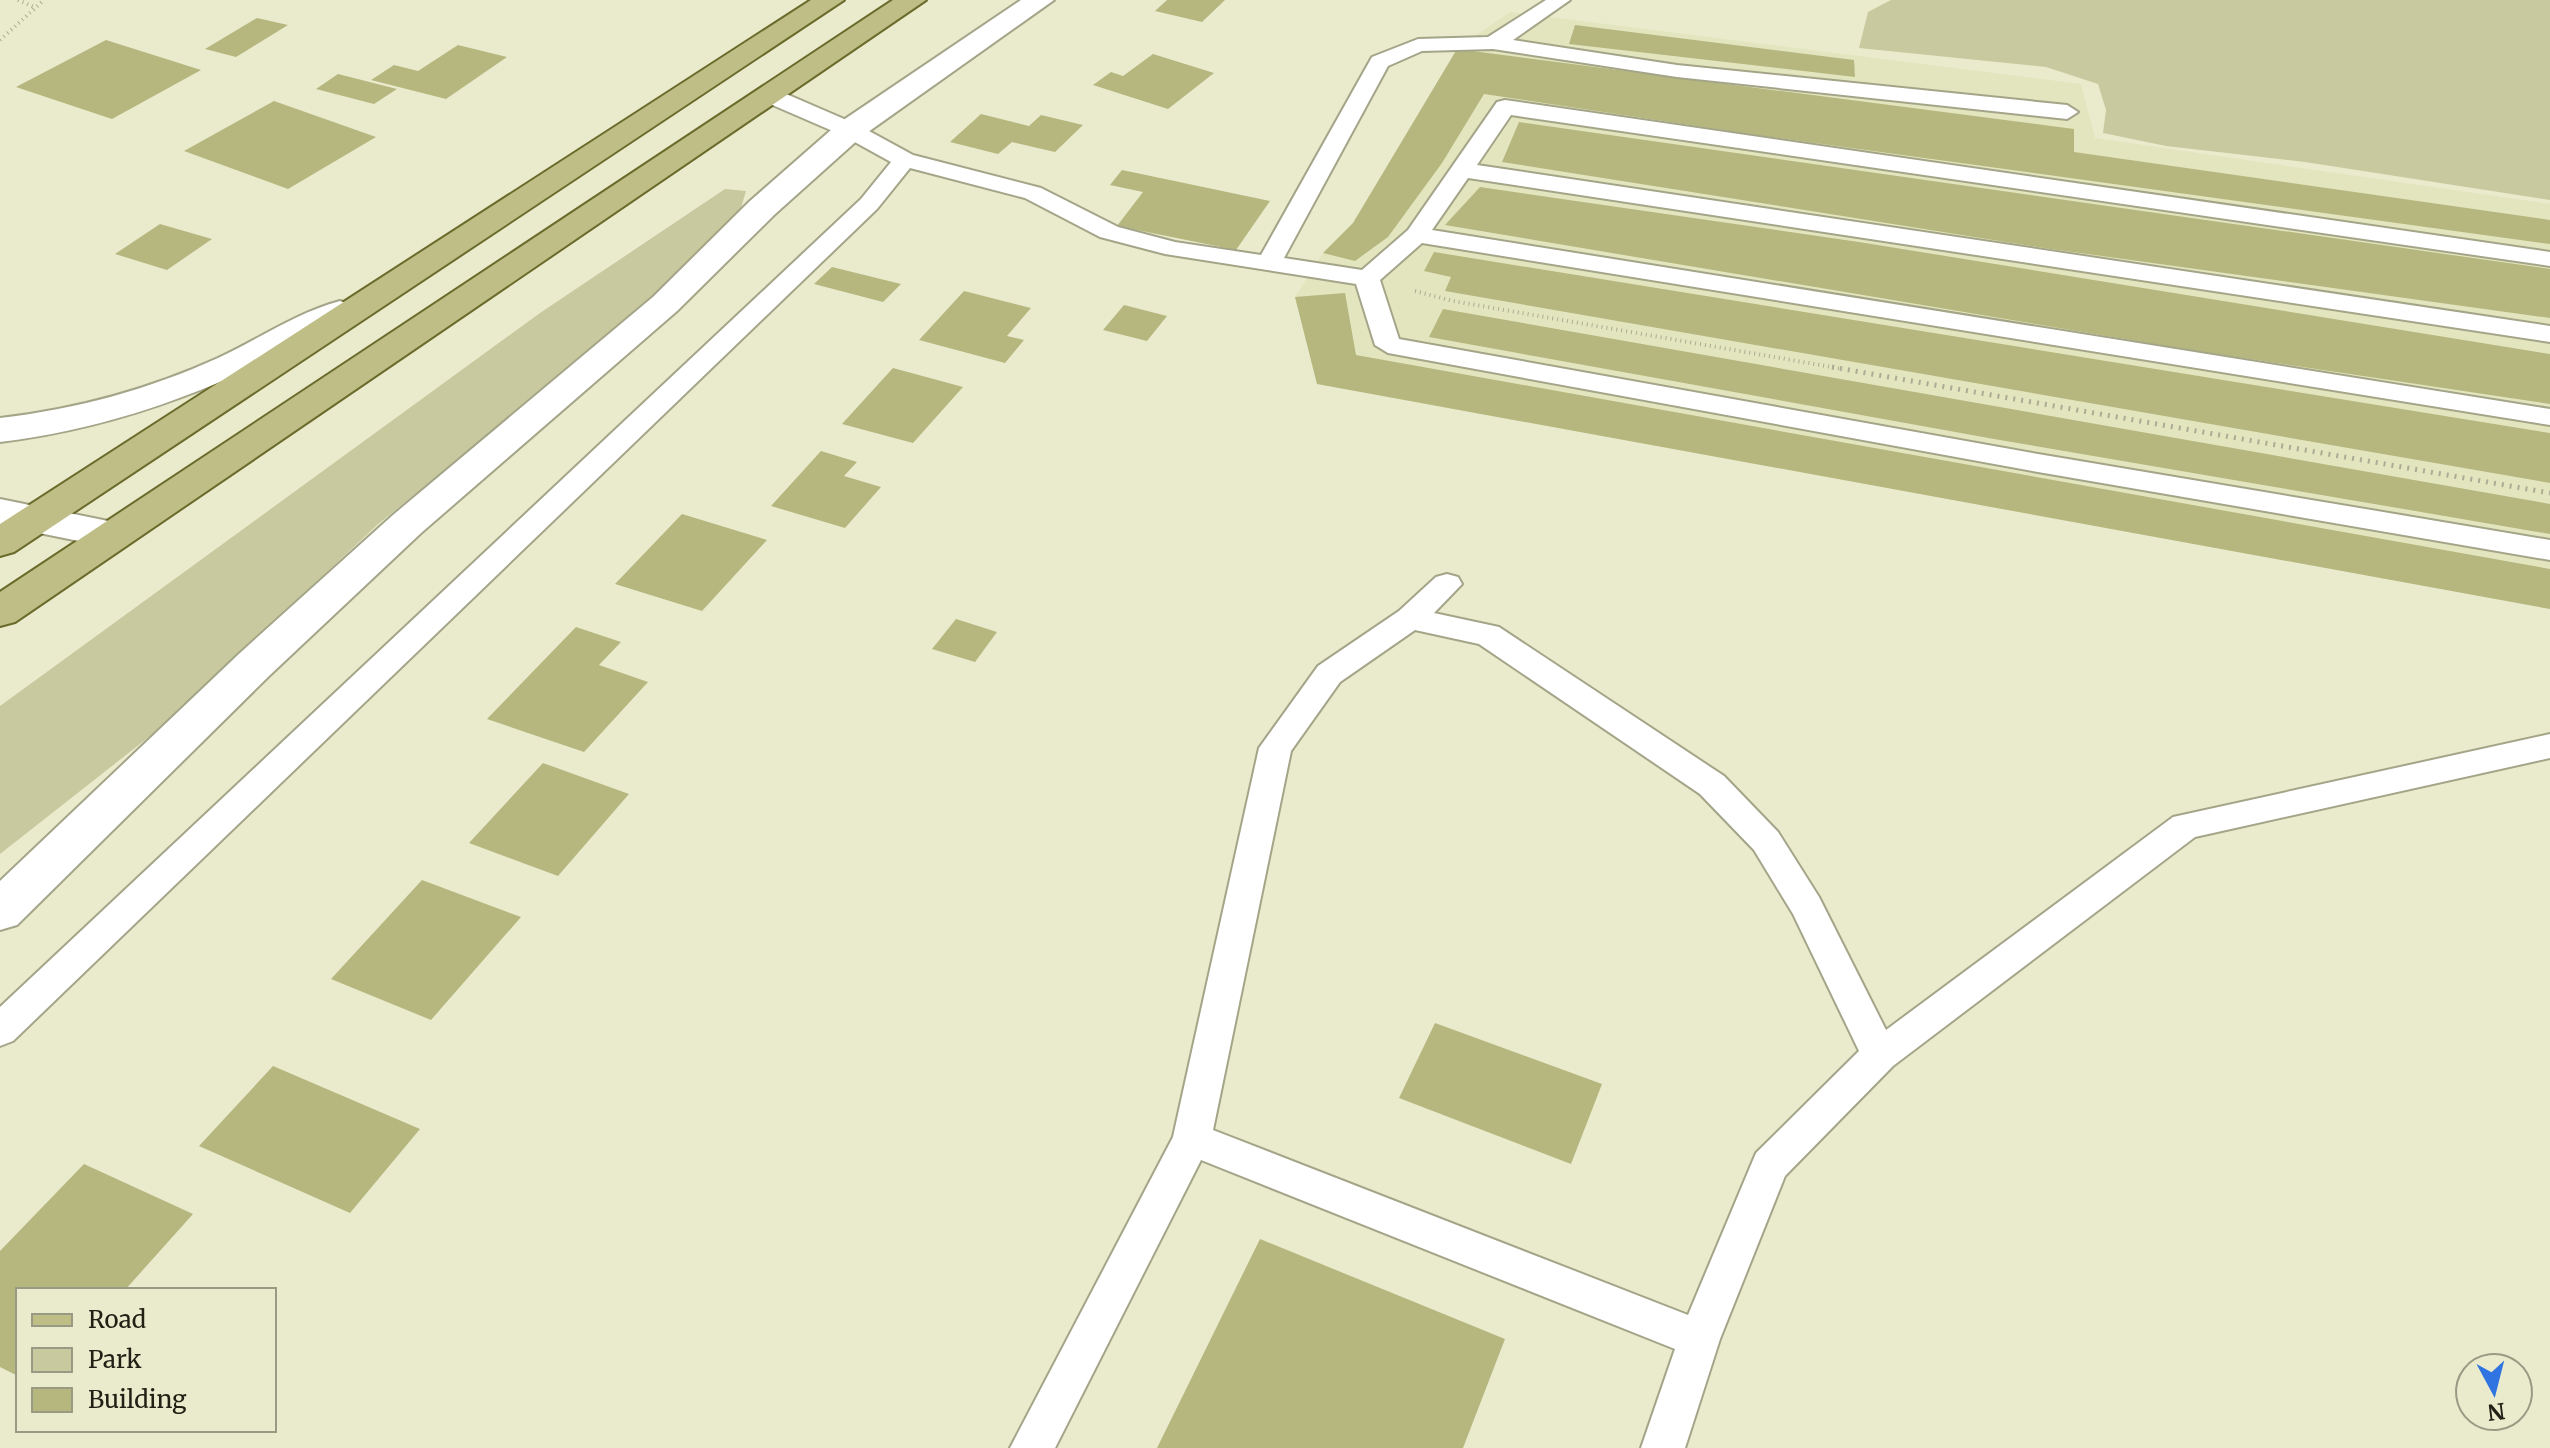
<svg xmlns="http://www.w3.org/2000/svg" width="2550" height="1448" font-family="Merriweather,serif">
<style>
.built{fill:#e3e5be}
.green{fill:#c8c99e}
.building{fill:#b5b77f}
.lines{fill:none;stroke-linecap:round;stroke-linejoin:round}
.service-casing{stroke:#a4a588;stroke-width:4}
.minor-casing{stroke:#a4a588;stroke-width:4}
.secondary-casing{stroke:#a4a588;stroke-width:4}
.primary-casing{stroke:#6a6a2a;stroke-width:4}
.path-far1{stroke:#abac94;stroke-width:4;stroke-dasharray:1 4;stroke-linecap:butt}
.path{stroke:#abac94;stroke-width:5;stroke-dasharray:2 6;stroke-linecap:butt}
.service{fill:#fff;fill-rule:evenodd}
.minor{fill:#fff;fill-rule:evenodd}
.secondary{fill:#fff;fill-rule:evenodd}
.primary{fill:#bebe86;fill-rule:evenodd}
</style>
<rect width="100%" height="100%" fill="#eaebcd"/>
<!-- built -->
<path class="built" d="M1510,12l571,72 14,54 455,66v405l-1233,-225 -22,-87 28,-44 30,-30 106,-176z"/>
<!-- green -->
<g class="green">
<path d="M1891,0h659v200l-245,-38 -139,-16 -63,-13 3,-23 -8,-26 -52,-17 -187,-19 9,-36z"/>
<path d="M725,189l21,2 -5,17 -65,75 -299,242 -209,197 -168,132v-148l540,-393z"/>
</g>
<!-- building -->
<g class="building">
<path d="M1167,0h58l-23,22 -47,-11z"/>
<path d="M257,18l31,7 -52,32 -31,-8z"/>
<path d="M1575,25l279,35 1,17 -286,-33z"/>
<path d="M106,40l95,30 -89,49 -96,-32z"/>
<path d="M458,45l49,12 -61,42 -75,-19 23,-15 24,6z"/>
<path d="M1457,49l617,80v23l476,68v24l-808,-111 -258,-39 -42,69 -54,74 -33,24 -32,-8 30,-30z"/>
<path d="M1153,54l61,19 -46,36 -75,-24 18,-13 12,4z"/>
<path d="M338,74l59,15 -23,15 -58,-15z"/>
<path d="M274,101l102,36 -88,52 -104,-38z"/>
<path d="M981,114l48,12 12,-11 42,10 -28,27 -43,-10 -14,12 -48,-12z"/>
<path d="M1519,122l1031,147v49l-506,-70 -542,-86z"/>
<path d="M1122,170l148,31 -34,49 -119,-24 26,-34 -33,-7z"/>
<path d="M1480,187l379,55 691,112v50l-354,-53 -751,-126z"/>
<path d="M160,224l52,15 -45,31 -52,-16z"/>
<path d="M1434,252l1116,181v50l-1105,-192 6,-14 -27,-6z"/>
<path d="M832,267l69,17 -18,18 -69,-18z"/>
<path d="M964,291l67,17 -24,28 17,4 -19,23 -86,-23z"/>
<path d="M1345,293l11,62 1194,214v40l-1233,-225 -22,-87z"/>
<path d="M1124,305l43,11 -20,25 -44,-11z"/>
<path d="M1443,309l1107,195v30l-556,-95 -565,-102z"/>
<path d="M893,368l70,19 -50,56 -71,-19z"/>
<path d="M821,451l36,11 -13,14 37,11 -36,41 -74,-22z"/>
<path d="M682,514l85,26 -65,71 -87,-27z"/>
<path d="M956,619l41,13 -22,30 -43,-13z"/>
<path d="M576,627l45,15 -22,23 49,17 -64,70 -97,-33z"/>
<path d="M543,763l86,31 -71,82 -89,-33z"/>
<path d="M422,880l99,37 -90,103 -100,-41z"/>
<path d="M1435,1023l167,61 -31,80 -172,-66z"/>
<path d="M273,1066l147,63 -70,84 -151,-67z"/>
<path d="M84,1164l109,50 -68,76h-107v86l-18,-9v-116z"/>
<path d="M1260,1239l245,100 -42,109h-306z"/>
</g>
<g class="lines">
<defs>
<g id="service">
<path d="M1546,0h24l-57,40 164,25 390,40 11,7 -11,7 -390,-42 -184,-28 -71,2 -34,15 -104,192 78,12 46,-40 89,-128 8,-2 1045,152v14l-1039,-151 -34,50 1073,161v16l-1082,-164 -36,52 1118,179v16l-1128,-182 -42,37 19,59 639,115 512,86v20l-512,-88 -650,-119 -13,-8 -19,-61 -191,-30 -65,-17 -75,-39 -115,-30 -33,41 -864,832 -13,5v-39l861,-808 30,-37 -49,-27 -81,-35 -3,-5 3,-5h16l81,35 55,30 128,33 77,39 57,15 86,13 111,-198 46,-18 70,-2z"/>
<path d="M1447,574l11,3 4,7 -28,29 65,14 225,149 54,56 41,65 67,133 287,-213 377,-83v24l-355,79 -302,229 -108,110 -65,163 -35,109h-44l34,-99 -474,-189 -146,288h-45l163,-311 86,-389 59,-82 81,-55 37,-34zM1415,630l64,14 221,150 54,56 39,64 66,137 -103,102 -68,162 -475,-185 78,-379 49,-69z"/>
</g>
<path id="minor" d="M1021,0h33l-193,137 -87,78 -97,96 -256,222 -151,142 -253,250 -17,5v-49l240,-228 153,-138 260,-218 97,-96 89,-78z"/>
<g id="secondary">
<path d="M340,301l12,4 6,7 -6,7c-116,60 -220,107 -352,123v-24c77,-9 147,-28 218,-60 39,-18 80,-46 122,-57z"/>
<path d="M0,499l113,23 14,4 6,9 -6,9 -14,4 -113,-23z"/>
</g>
<g id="primary">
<path d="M811,0h33l-830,552 -14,4v-32z"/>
<path d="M893,0h33l-911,622 -15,4v-34z"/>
</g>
</defs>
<!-- service casing -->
<use href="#service" class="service-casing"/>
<!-- minor casing -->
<use href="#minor" class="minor-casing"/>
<!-- secondary casing -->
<use href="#secondary" class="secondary-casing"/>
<!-- primary casing -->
<use href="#primary" class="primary-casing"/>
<!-- path-far1 -->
<g class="path-far1">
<path d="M18,0l16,7"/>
<path d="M0,40l44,-40"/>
<path d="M1415,291l38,10 390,68"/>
</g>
<!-- path -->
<path class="path" d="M1832,367l718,126"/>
<!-- service -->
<use href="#service" class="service"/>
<!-- minor -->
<use href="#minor" class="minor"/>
<!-- secondary -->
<use href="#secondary" class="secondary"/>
<!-- primary -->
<use href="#primary" class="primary"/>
</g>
<!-- legend -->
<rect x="16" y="1288" width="260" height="144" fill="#eaebcd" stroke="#999a83" stroke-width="2"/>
<rect x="32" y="1314" width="40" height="12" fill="#bebe86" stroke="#999a83" stroke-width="2"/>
<text x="88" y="1328" font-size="24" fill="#202015">Road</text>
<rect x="32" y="1348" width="40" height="24" fill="#c8c99e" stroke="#999a83" stroke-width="2"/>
<text x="88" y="1368" font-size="24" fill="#202015">Park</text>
<rect x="32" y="1388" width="40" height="24" fill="#b5b77f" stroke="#999a83" stroke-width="2"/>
<text x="88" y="1408" font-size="24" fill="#202015">Building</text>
<!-- north arrow -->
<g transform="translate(2494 1392) rotate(173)"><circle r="38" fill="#eaebcd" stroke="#999a83" stroke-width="2"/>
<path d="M0-6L14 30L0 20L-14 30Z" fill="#2f74e1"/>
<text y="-12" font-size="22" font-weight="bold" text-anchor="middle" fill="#202015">N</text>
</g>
</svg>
